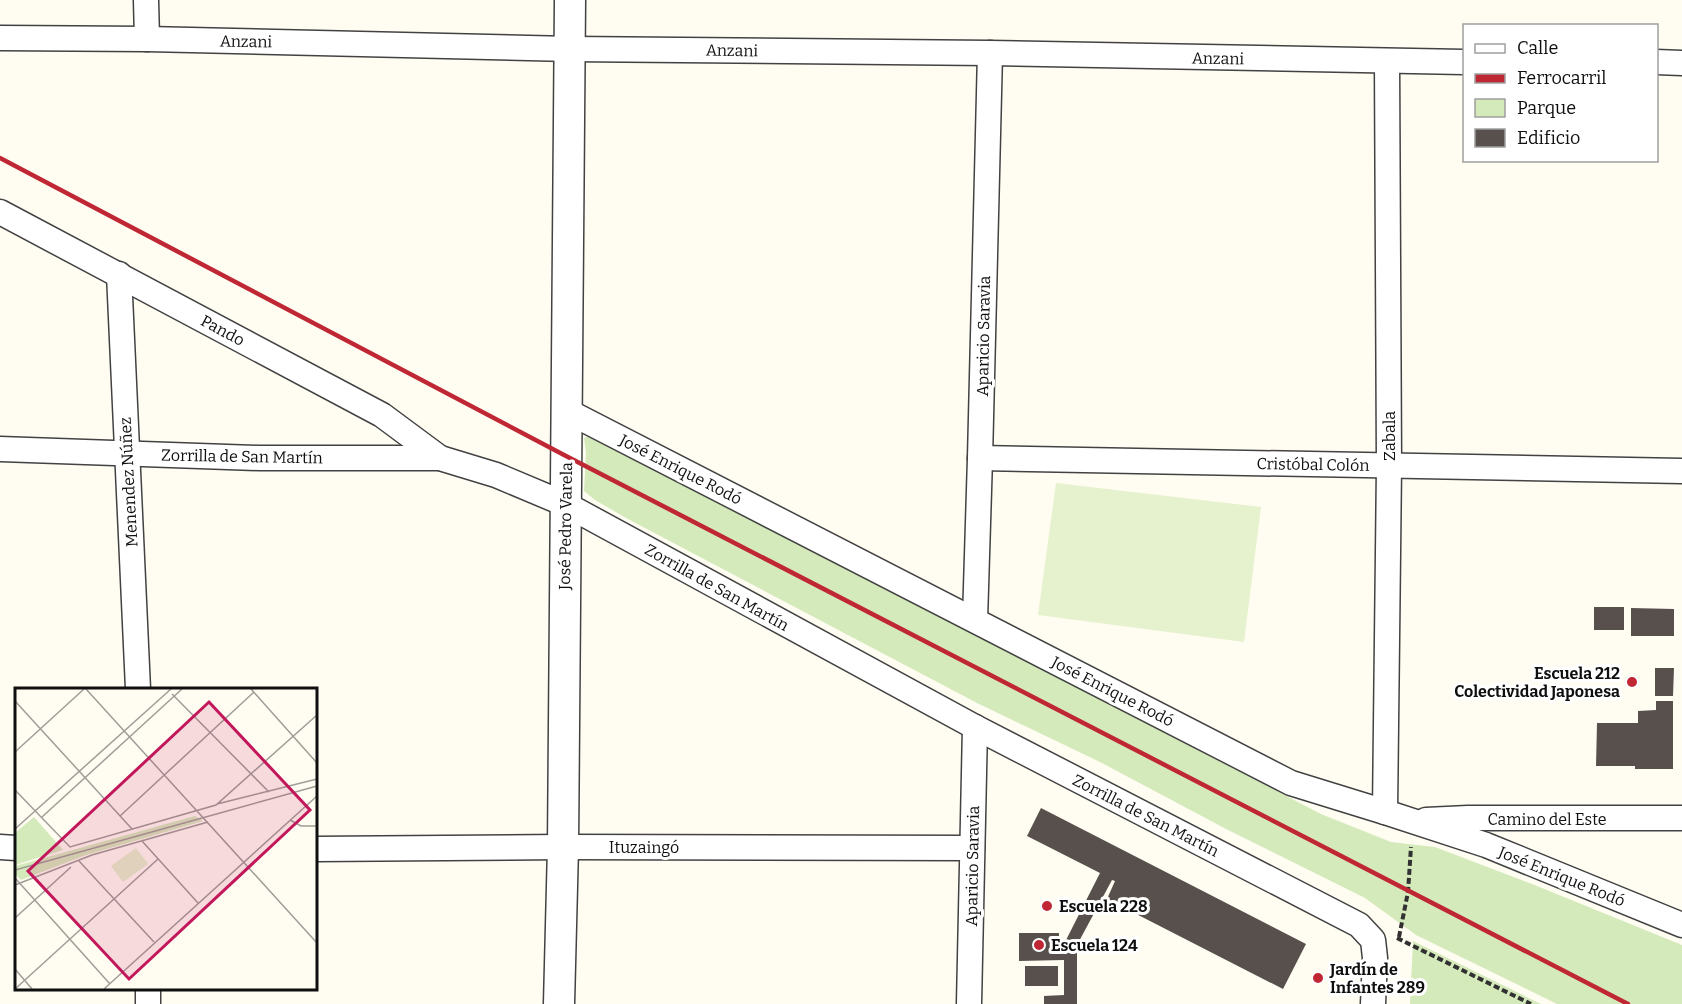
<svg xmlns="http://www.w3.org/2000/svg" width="1682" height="1004" font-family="Bitter,serif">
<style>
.green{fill:#d5eabb}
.pitch{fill:#e6f1cd}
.building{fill:#58504c}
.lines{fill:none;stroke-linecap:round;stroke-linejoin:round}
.minor-casing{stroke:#424242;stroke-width:27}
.tertiary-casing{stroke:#424242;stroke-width:33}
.path{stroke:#313131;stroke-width:4;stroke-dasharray:6 3;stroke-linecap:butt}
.minor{stroke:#fff;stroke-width:24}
.tertiary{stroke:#fff;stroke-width:30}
.rail{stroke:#c02734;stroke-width:4.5}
.poi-dot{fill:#c02734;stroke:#fff;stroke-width:2}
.labels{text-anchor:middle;stroke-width:6;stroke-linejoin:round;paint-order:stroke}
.street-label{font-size:16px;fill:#0f0f0f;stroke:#fff}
.poi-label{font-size:16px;font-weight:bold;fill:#0f0f0f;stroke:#fff;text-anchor:start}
.inset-road{fill:none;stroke:#9f9d97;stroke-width:1.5}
.view{fill:#c2185b;fill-opacity:0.15;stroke:#c2185b;stroke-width:3}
.inset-edge{fill:none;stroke:#0f0f0f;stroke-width:3}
</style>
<rect width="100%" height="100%" fill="#fffcf2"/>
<!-- green -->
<g class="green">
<path d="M588,436l72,35 661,343 70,28 44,5 102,39 145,59v59h-125l-141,-69 -51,-37 -137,-68 -128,-68 -123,-59 -351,-185 -31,-18 -11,-9 2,-38 -2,-15z"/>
<path d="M1413,941l128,63h-131z"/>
</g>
<!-- pitch -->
<path class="pitch" d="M1056,483l205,24 -17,135 -206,-27z"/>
<!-- building -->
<g class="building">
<rect x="1594" y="607" width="30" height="23"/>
<path d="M1631,608l43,1v27h-43z"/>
<path d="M1655,668h19l-1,28h-18z"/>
<path d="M1656,701h17v68h-38v-3h-39l1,-43h41v-12l18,-1z"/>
<path d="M1041,808l265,136 -23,45 -176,-90 8,-18 -3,-1 -35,65v59h-33v-8l20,-1v-35l-45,1v-28h40v20h5l1,-11 35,-69 -73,-37z"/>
<rect x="1025" y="966" width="33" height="20"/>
</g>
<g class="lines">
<defs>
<g id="minor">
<path d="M146,0l1,39"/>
<path d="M0,38l147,1 423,10 420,4 474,9"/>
<path d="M1656,62l26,1"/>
<path d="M0,212l382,203 58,43"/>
<path d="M119,274l19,415"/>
<path d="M565,410l726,373 94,29 101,33 196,80"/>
<path d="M0,449l259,9h181l56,17 69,29 410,223 384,198 14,15 2,18 -2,46"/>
<path d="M980,458l702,13"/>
<path d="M975,620l5,-162 10,-405"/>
<path d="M1385,812l4,-346 -2,-405"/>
<path d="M1426,820l42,-2h214"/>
<path d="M0,847l16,1"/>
<path d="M315,849l248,-2 409,1"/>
<path d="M148,988v16"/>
<path d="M969,1004l6,-277"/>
</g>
<path id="tertiary" d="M559,1004l4,-157 7,-847"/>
</defs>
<!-- minor casing -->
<use href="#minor" class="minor-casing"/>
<!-- tertiary casing -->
<use href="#tertiary" class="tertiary-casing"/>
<!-- path -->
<g class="path">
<path d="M1399,937l9,-45 3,-45"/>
<path d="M1397,938l134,66"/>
</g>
<!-- minor -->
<use href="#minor" class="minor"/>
<!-- tertiary -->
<use href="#tertiary" class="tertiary"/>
<!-- rail -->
<path class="rail" d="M0,158l566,298 1062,548"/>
</g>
<!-- markers -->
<g class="poi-dot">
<circle cx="1632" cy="682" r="6"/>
<circle cx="1047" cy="906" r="6"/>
<circle cx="1039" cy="945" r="6"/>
<circle cx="1318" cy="978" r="6"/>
</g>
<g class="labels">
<!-- street labels -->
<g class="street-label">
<text transform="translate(246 41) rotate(1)" y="6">Anzani</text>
<text transform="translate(732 50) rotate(1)" y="6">Anzani</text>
<text transform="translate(1218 58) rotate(1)" y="6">Anzani</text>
<text transform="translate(223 330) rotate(28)" y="6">Pando</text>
<text transform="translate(983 336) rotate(-89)" y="6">Aparicio Saravia</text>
<text transform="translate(1389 436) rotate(-90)" y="6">Zabala</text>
<text transform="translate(242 456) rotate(1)" y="6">Zorrilla de San Martín</text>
<text transform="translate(1313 464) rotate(1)" y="6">Cristóbal Colón</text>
<text transform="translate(681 469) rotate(27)" y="6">José Enrique Rodó</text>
<text transform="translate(128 482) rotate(-93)" y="6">Menendez Núñez</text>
<text transform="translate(565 526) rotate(-89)" y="6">José Pedro Varela</text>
<text transform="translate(717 587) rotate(29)" y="6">Zorrilla de San Martín</text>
<text transform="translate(1113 691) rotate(27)" y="6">José Enrique Rodó</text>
<text transform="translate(1146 815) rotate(27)" y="6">Zorrilla de San Martín</text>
<text x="1547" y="825">Camino del Este</text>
<text x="644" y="853">Ituzaingó</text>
<text transform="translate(972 866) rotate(-89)" y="6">Aparicio Saravia</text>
<text transform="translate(1562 876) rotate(22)" y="6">José Enrique Rodó</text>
</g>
<!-- poi labels -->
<g class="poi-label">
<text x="1620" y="679" text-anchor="end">Escuela 212<tspan x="1620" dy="18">Colectividad Japonesa</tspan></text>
<text x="1059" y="912">Escuela 228</text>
<text x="1051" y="951">Escuela 124</text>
<text x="1330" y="975">Jardín de<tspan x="1330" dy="18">Infantes 289</tspan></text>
</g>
</g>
<!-- overview -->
<g transform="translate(15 688)">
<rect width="302" height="302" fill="#fffcf2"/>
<path d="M180,128l8,5 -117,34 -65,25 -6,-6v-8zM19,129l29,33 -48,15v-32z" fill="#d5eabb"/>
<path d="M121,160l12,16 -25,18 -12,-16z" fill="#e6f1cd"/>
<path class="inset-road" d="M71,1l231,254M236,1l66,74M157,6l97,98M0,13l117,128M0,64l69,-63M0,102l55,57 146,-42 101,-90M202,116l100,-25M105,128l134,-124M27,129l140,-128M275,132l11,6h16M0,141l156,-140M127,153l56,62M64,173l75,81M0,182l302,-84M0,190l95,106M0,197l77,-30 116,-33M0,230l56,-51M0,281l17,20M0,301l143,-130M89,301l213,-193"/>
<path class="view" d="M194,14l101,108 -181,169 -101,-108z"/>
<rect width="302" height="302" class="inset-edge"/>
</g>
<!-- legend -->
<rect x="1463" y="24" width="195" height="138" fill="#ffffff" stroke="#9f9f9f" stroke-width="1.5"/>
<rect x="1475" y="44" width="30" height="9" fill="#ffffff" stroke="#9f9f9f" stroke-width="1.5"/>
<text x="1517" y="54" font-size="18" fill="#0f0f0f">Calle</text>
<rect x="1475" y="74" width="30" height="9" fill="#c02734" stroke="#9f9f9f" stroke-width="1.5"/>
<text x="1517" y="84" font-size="18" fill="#0f0f0f">Ferrocarril</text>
<rect x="1475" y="99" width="30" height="18" fill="#d5eabb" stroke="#9f9f9f" stroke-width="1.5"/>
<text x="1517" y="114" font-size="18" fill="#0f0f0f">Parque</text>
<rect x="1475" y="129" width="30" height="18" fill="#58504c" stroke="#9f9f9f" stroke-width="1.5"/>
<text x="1517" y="144" font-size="18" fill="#0f0f0f">Edificio</text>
</svg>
